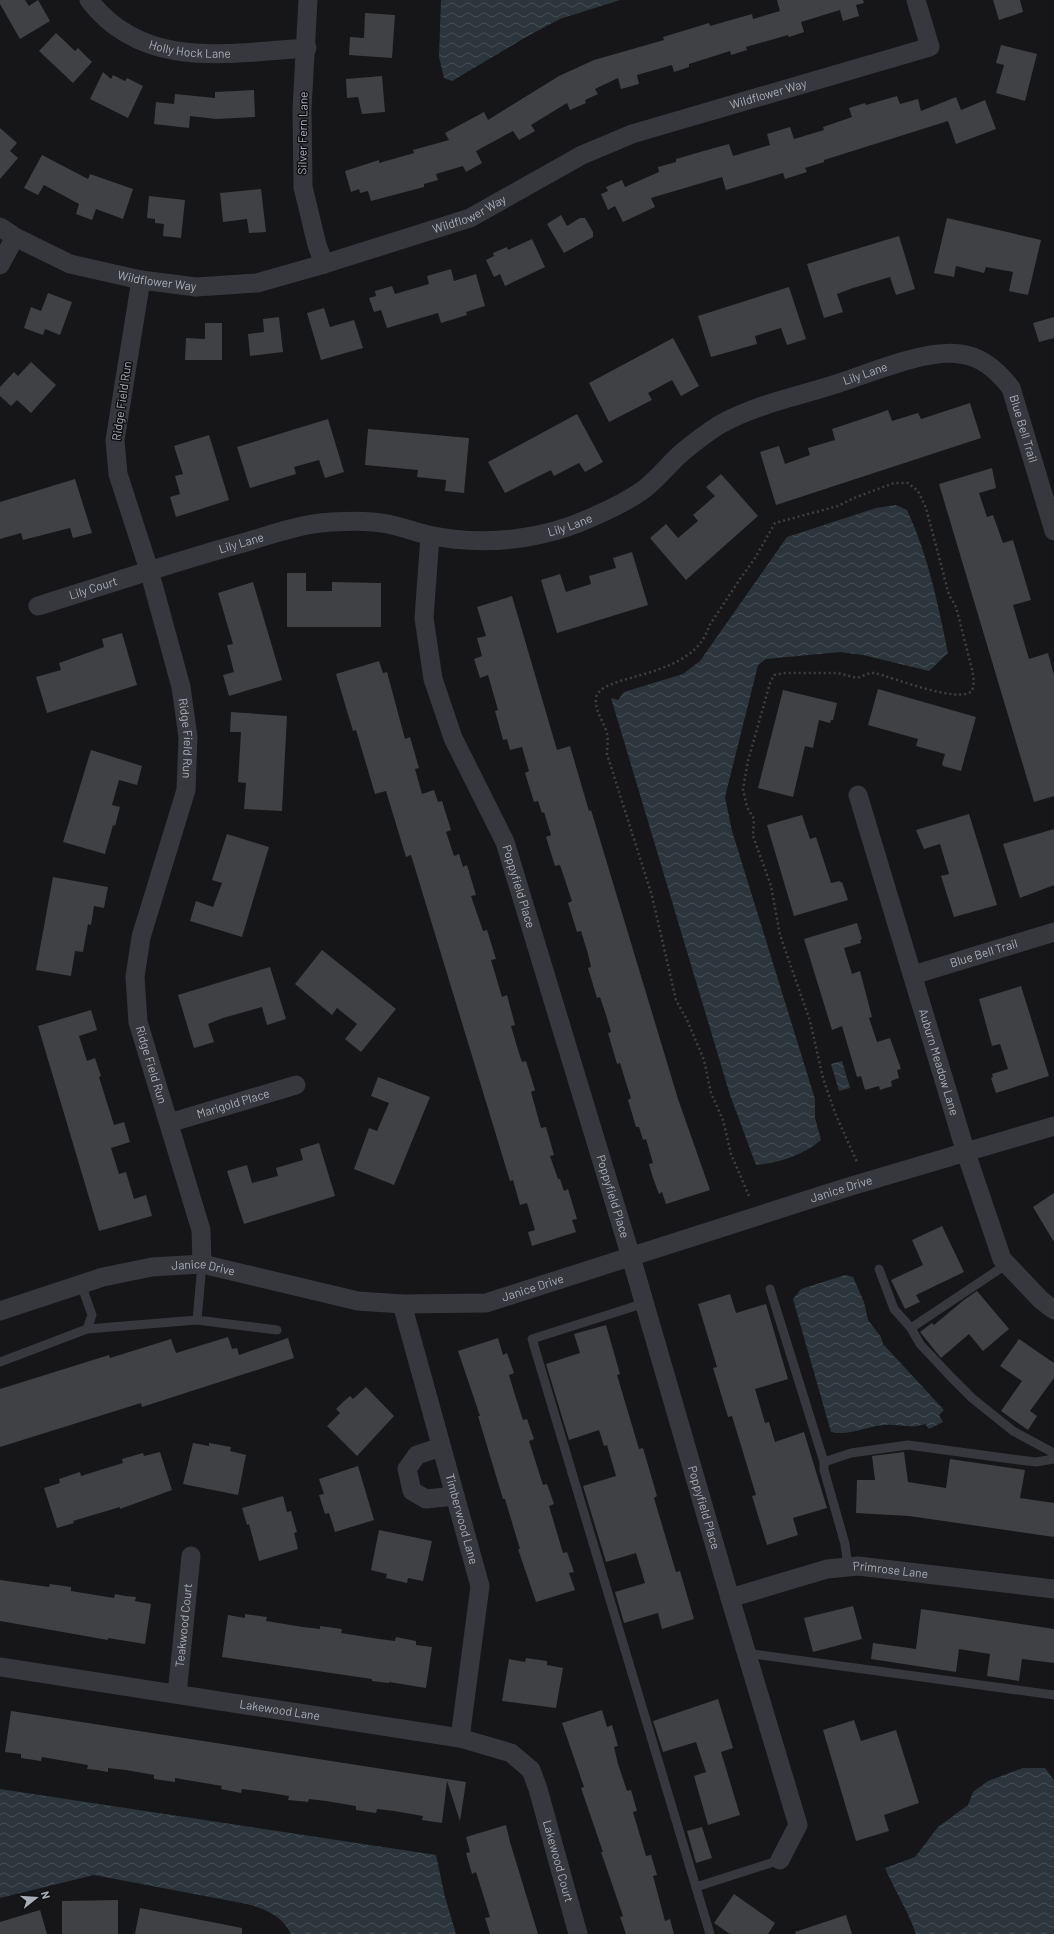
<svg xmlns="http://www.w3.org/2000/svg" width="1054" height="1934" font-family="Barlow,sans-serif">
<style>
.water{fill:url(#water-waves)}
.building{fill:#404145}
.lines{fill:none;stroke-linecap:round;stroke-linejoin:round}
.path{stroke:#3d3f44;stroke-width:2.5;stroke-dasharray:2 3;stroke-linecap:butt}
.service{stroke:#37383d;stroke-width:9}
.minor{stroke:#37383d;stroke-width:19}
.labels{text-anchor:middle;stroke-width:3;stroke-linejoin:round;paint-order:stroke}
.street-label{font-size:12px;fill:#a8adb8;stroke:#111113}
</style>
<defs>
<pattern id="water-waves" width="16" height="10" patternUnits="userSpaceOnUse"><rect width="16" height="10" fill="#2c353c"/><path d="M0 5q4-4 8 0t8 0" fill="none" stroke="#485056"/></pattern>
</defs>
<rect width="100%" height="100%" fill="#161618"/>
<!-- water -->
<g class="water">
<path d="M441,0h179l-60,19 -34,18 -74,44 -8,-3 -5,-21z"/>
<path d="M896,505l11,5c21,45 31,94 41,143l-19,18 -66,-16 -23,-3 -74,7 -8,6 -33,132 7,34 83,268v19l6,22c-18,15 -41,23 -65,25l-26,-70 -119,-397 7,2 6,-8 59,-18 17,-13 87,-124 89,-29z"/>
<path d="M842,1061l8,27 -11,3 -8,-27z"/>
<path d="M845,1275l8,2 11,25 4,18 13,17 2,7 61,66 -5,5 4,7 -14,7 -4,-5c-12,5 -27,0 -40,1 -19,1 -34,11 -54,7l-38,-133 8,-10z"/>
<path d="M1023,1768h22l9,12v154h-138c-8,-23 -21,-43 -31,-66l30,-11 23,-30 30,-22 5,-13 15,-11z"/>
<path d="M0,1789l436,66 9,42 11,37h-165c-9,-18 -25,-25 -44,-30l-153,-29 -94,23z"/>
</g>
<!-- building -->
<g class="building">
<path d="M0,0h25l4,6 9,-6 12,21 -30,18 -20,-35z"/>
<path d="M777,0h86l1,3 -8,2 3,11 -16,5 -3,-11 -39,12 3,10 -15,5 -1,-2 -42,12 1,3 -16,5 -1,-4 -41,13v3l-15,5 -2,-7 -35,10 2,9 -18,5 -3,-11 -23,11 3,5 -13,6 1,3 -16,7 -3,-7 -36,22 4,6 -16,9 -6,-9 -37,20 6,12 -16,9 -3,-6 -27,8 2,6 -14,4v3l-53,14 -3,-10 -8,2 -1,-4 -8,3 -6,-21 34,-11v3l35,-10 -1,-3 36,-10 -4,-7 39,-21 4,8 71,-44 35,-16 70,-20 -1,-3 46,-14 1,3 42,-12 1,5 27,-8z"/>
<path d="M993,0h27l3,12 -24,8z"/>
<path d="M365,13l30,2 -3,43 -43,-3 1,-18 14,1z"/>
<path d="M56,33l19,18 3,-3 14,14 -19,21 -34,-32z"/>
<path d="M1001,45l36,9 -12,47 -29,-8 8,-28 -8,-2z"/>
<path d="M103,72l8,7 2,-4 12,6 2,-3 16,8 -15,32 -38,-19z"/>
<path d="M382,76l3,36 -23,2 -4,-17 -11,1 -1,-19z"/>
<path d="M254,90l1,27 -39,2 -26,-3 -1,12 -35,-4 2,-22 18,2 1,-10 40,4v-6z"/>
<path d="M897,96l3,8 18,-5 3,12 35,-14 5,13 24,-10 11,29 -40,15 -8,-23 -124,39v2l-19,6 2,4 -22,7 -2,-6 -57,17 -4,-13 -71,21 4,9 -32,15 -8,-16 -7,4 -7,-16 7,-3 -2,-4 16,-7 3,7 34,-15 -1,-5 18,-5v-3l24,-7 29,-8 4,12 37,-11 -3,-11 23,-7 4,12 30,-9 -1,-3 29,-10 -3,-9 16,-5 1,2z"/>
<path d="M0,128l17,15 -7,8 8,7 -18,21z"/>
<path d="M42,155l46,24 2,-5 43,15 -10,30 -27,-10 -4,11 -16,-6 3,-10 -35,-19 -6,10 -14,-7z"/>
<path d="M261,189l5,43 -17,1 -2,-14 -24,3 -3,-29z"/>
<path d="M149,196l36,4 -4,38 -18,-2 1,-12 -9,-1v-4l-8,-1z"/>
<path d="M561,215l6,11 13,-8h5l8,14v5l-29,16 -17,-29z"/>
<path d="M947,218l94,22 -13,55 -19,-4 4,-19 -27,-5 -2,6 -28,-7 -2,11 -20,-4z"/>
<path d="M899,236l16,53 -19,6 -6,-18 -37,11 -16,6 6,18 -19,6 -17,-54z"/>
<path d="M532,239l13,28 -40,19 -5,-12 -6,3 -8,-17 8,-4 -1,-3 14,-6 1,3z"/>
<path d="M451,269l3,12 22,-7 9,32 -19,6 1,3 -26,8 -3,-10 -51,15 -6,-18 -7,2 -5,-14 7,-2 -1,-5 17,-5 3,8 34,-10 -2,-8z"/>
<path d="M789,287l17,52 -19,6 -6,-17 -26,8 2,8 -46,13 -13,-41z"/>
<path d="M48,293l24,9 -12,33 -15,-6 -2,6 -19,-7 7,-21 10,4z"/>
<path d="M324,308l6,19 24,-7 9,28 -42,12 -14,-47z"/>
<path d="M279,317l4,35 -33,4 -2,-22 16,-2 -1,-13z"/>
<path d="M1054,317v21l-15,4 -6,-19z"/>
<path d="M205,323h17v37h-37l1,-22 19,1z"/>
<path d="M673,338l26,48 -18,10 -9,-16 -24,13 4,7 -43,22 -20,-39z"/>
<path d="M31,362l25,23 -25,28 -14,-13 -6,6 -11,-10v-9l14,-15 4,4z"/>
<path d="M970,403l11,35 -205,67 -16,-53 19,-6 6,18 25,-9 -2,-7 27,-8 -3,-11 45,-15 11,-4 4,11 26,-8 3,6z"/>
<path d="M577,414l26,48 -18,10 -6,-9 -25,13 -3,-6 -46,23 -17,-31z"/>
<path d="M328,419l16,53 -19,6 -6,-18 -25,7 2,7 -46,14 -13,-41z"/>
<path d="M368,429l101,9 -5,55 -19,-2 1,-11 -29,-3 1,-7 -53,-5z"/>
<path d="M209,435l20,65 -53,17 -6,-20 10,-3 -5,-18 8,-2 -9,-28z"/>
<path d="M992,468l4,20 -17,5 8,24 6,-2 10,28 10,-3 18,60 -18,5 5,17 11,37 19,-6 6,22v121l-20,6 -95,-318z"/>
<path d="M721,474l37,42 -72,64 -36,-42 16,-14 12,14 20,-17 -5,-6 22,-19 -9,-9z"/>
<path d="M75,479l17,54 -19,5 -3,-10 -47,12 -2,-7 -21,6v-37z"/>
<path d="M632,552l16,53 -91,28 -16,-53 19,-6 6,18 25,-8 -2,-8 27,-8 -3,-10z"/>
<path d="M287,573h19v18h26v-9l49,1v44h-94z"/>
<path d="M253,582l29,98 -53,16 -6,-21 11,-3 -7,-27 6,-1 -15,-51z"/>
<path d="M512,596l45,154 13,-4 19,65 2,-1 87,289 32,91 -44,14 -4,-12 -3,2 -6,-16 -4,-14 4,-1 -7,-24 -3,1 -4,-13h-3l-8,-27 3,-2 -4,-12 -7,-23 -3,1 -9,-31 3,-1 -5,-17 -6,-18 -3,1 -9,-30 3,-1 -3,-13 -7,-23 -4,1 -9,-29 4,-2 -12,-36 -5,1 -9,-29 5,-2 -7,-23 -2,1 -4,-12 -4,1 -9,-29 4,-2 -7,-24 -12,3 -3,-11 -4,1 -8,-29 3,-1 -10,-35 -8,3 -6,-19 8,-3 -5,-18 9,-2 -9,-29z"/>
<path d="M122,633l15,52 -90,28 -11,-36 25,-7 -2,-7 45,-16 -2,-8z"/>
<path d="M379,661l4,12 4,-1 18,67 5,-2 9,31 -4,1 7,25 12,-4 4,12 4,-1 9,29 -5,2 8,24 5,-2 4,13 4,-2 9,30 -5,1 12,35 4,-1 9,29 -5,1 11,37 5,-2 8,30 -4,1 7,24 4,12 4,-1 9,29 -4,2 10,36 5,-1 8,28 -4,1 8,23h2l4,12 4,-2 9,30 -5,1 4,12 -44,14 -4,-14 7,-2 -8,-27 -7,2 -7,-25 -3,1 -99,-326 -5,2 -20,-66 -11,3 -19,-64 -3,1 -17,-57z"/>
<path d="M878,689l98,28 -15,54 -18,-5 -1,-2 3,-10 -29,-8 2,-7 -50,-14z"/>
<path d="M783,690l54,13 -4,17h-2l-1,3 -11,-3 -6,28 -8,-2 -12,51 -35,-9z"/>
<path d="M231,712l56,4 -5,95 -38,-2 2,-26 -8,-1 3,-50h-11z"/>
<path d="M91,750l51,16 -5,19 -18,-5 -7,25 8,2 -5,19 -2,-1 -8,29 -42,-12z"/>
<path d="M969,814l28,91 -43,12 -13,-41 8,-2 -9,-30 -16,5 -8,-19z"/>
<path d="M802,815l8,24 6,-2 15,46 9,-2 1,2 1,-1 6,18 -54,16 -27,-91z"/>
<path d="M1054,829v56l-34,13 -17,-54z"/>
<path d="M227,834l42,13 -27,90 -52,-16 6,-20 17,6 9,-24 -10,-3z"/>
<path d="M53,877l55,10 -4,21 -10,-2 -3,19 -3,-1 -5,28 -8,-1 -4,25 -35,-6z"/>
<path d="M857,923l5,16 -2,1 1,3 -17,5 8,26 8,-3 12,46 -3,1 8,24 13,-4 11,31 -4,1 2,8 -8,3 1,5 -12,4 -1,-4 -14,4 -4,-14 -4,1 -15,-51 -10,4 -28,-91z"/>
<path d="M322,950l74,59 -35,43 -16,-13 12,-15 -20,-16 -5,7 -37,-31z"/>
<path d="M270,967l16,52 -19,6 -5,-18 -39,11 -15,6 6,18 -20,6 -16,-53z"/>
<path d="M1021,986l28,90 -53,17 -5,-15 2,-1 -1,-3 16,-5 -8,-25 -8,2 -13,-47z"/>
<path d="M91,1010l6,20 -18,6 8,25 8,-3 6,18 -2,1 15,48 10,-3 6,20 -19,6 8,26 7,-2 8,27 12,-4 6,21 -53,15 -61,-205z"/>
<path d="M378,1077l52,20 -36,88 -40,-16 15,-41 8,3 12,-28 -18,-7z"/>
<path d="M319,1143l16,53 -91,28 -17,-53 20,-6 5,18 26,-7 -2,-8 27,-8 -3,-11z"/>
<path d="M1054,1193v49l-21,-35z"/>
<path d="M942,1226l22,46 -48,23 4,7 -15,7 -14,-29 32,-15 -11,-25z"/>
<path d="M977,1291l32,38 -26,22 -14,-17 -28,24 -21,-26 12,-9 2,2 30,-25z"/>
<path d="M730,1294l6,19 30,-9 22,75 -33,10 10,34 4,-1 6,20 29,-10 23,76 -34,10 5,17 -31,10 -15,-49 4,-1 -24,-79 -4,1 -15,-49 4,-1 -19,-63z"/>
<path d="M606,1325l14,49 -3,1 22,74 4,-1 14,48 -3,2 22,74 4,-1 14,48 -32,10 -4,-16 -34,10 -9,-31 30,-9 -9,-30 -30,9 -23,-76 33,-10 -9,-31 -3,1 -5,-16 -30,10 -23,-76 34,-11 -6,-19z"/>
<path d="M228,1337l4,12 5,-1 2,7 49,-17 6,20 -152,49 -1,-4 -141,44v-58l109,-34 1,3 61,-19 5,14z"/>
<path d="M498,1338l5,17 4,-2 7,20 -5,2 5,17 9,28 4,-1 7,20 -5,2 14,44 4,-1 7,20 -5,2 14,47 4,-1 7,20 -5,1 6,17 -39,12 -18,-53h2l-15,-50h-2l-25,-83h2l-22,-65z"/>
<path d="M1019,1339l35,24v15l-24,33 7,5 -9,14 -27,-19 21,-30 -22,-15z"/>
<path d="M366,1387l28,29 -37,40 -30,-30 13,-13 -4,-4 7,-7 7,-6 3,3z"/>
<path d="M193,1443l16,3v-3l22,4 -1,4 16,4 -8,40 -55,-11z"/>
<path d="M160,1452l12,38 -52,19v-2l-47,14 1,2 -17,5 -13,-40 16,-5 -1,-4 21,-7 1,4 16,-5 26,-8 -1,-4 21,-6 1,3z"/>
<path d="M904,1452l4,30 38,6 4,-29 75,11 -5,28 34,5v34l-145,-21 -53,-3 1,-33h18l-3,-24z"/>
<path d="M358,1466l16,54 -39,12 -6,-19 -4,1 -6,-19 5,-1 -5,-15z"/>
<path d="M283,1496l4,16 4,-1 6,21 -3,1 4,16 -39,12 -10,-37 -2,1 -5,-17z"/>
<path d="M379,1530l53,11 -9,40 -15,-3 -1,5 -21,-5 1,-4 -16,-4z"/>
<path d="M0,1580l49,7 1,-3 21,3v4l43,7 1,-4 10,2 11,1 -1,4 16,3 -6,40 -37,-6v2l-108,-19z"/>
<path d="M853,1606l9,33 -49,13 -9,-34z"/>
<path d="M921,1609l133,20v34l-32,-4 -3,22 -32,-5 3,-22 -31,-5 -3,23 -85,-13 2,-16 43,6z"/>
<path d="M245,1614l22,3 -1,4 37,6 17,2v-3l22,3 -1,4 38,6 16,2 1,-4 20,4v4l16,2 -6,41 -37,-6v1l-17,-2v-2l-150,-22 6,-42 17,3z"/>
<path d="M526,1658l21,3v4l16,3 -7,40 -54,-7 7,-42 16,3z"/>
<path d="M718,1699l15,49 -12,4 19,63 -32,10 -14,-49 12,-4 -10,-30 -33,10 -10,-31z"/>
<path d="M602,1710l5,17 5,-2 6,21 -4,1 4,17 9,27 4,-1 6,21 -4,1 5,17 8,27 5,-1 6,20 -4,1 12,45 5,-2 4,15h-48l-6,-17 3,-1 -22,-64h2l-22,-64 3,-1 -22,-64z"/>
<path d="M11,1711l455,71 -6,39 -13,-40 -5,42 -20,-3 1,-4 -29,-5 -17,-2 -1,4 -20,-3v-4l-30,-5 -17,-2 -1,3 -9,-1 -11,-1 1,-4 -30,-5 -17,-2 -1,4 -20,-4 1,-3 -47,-8v4l-21,-3v-4l-28,-5 -18,-2v4l-11,-2 -10,-1 1,-4 -46,-8 -1,4 -20,-3v-4l-16,-2z"/>
<path d="M854,1720l7,21 35,-11 23,73 -35,12 5,16 -33,10 -33,-111z"/>
<path d="M506,1825l4,17 28,92h-48l-5,-16 5,-1 -14,-45 -4,2 -6,-21 4,-1 -4,-15z"/>
<path d="M702,1827l10,31 -16,5 -9,-32z"/>
<path d="M734,1894l41,29 -7,11h-38l-16,-11z"/>
<path d="M118,1900v34h-56v-33z"/>
<path d="M140,1908l102,20v6h-107z"/>
<path d="M40,1910l7,24h-47v-12z"/>
<path d="M846,1915l6,19h-56l-1,-2z"/>
</g>
<g class="lines">
<!-- path -->
<path class="path" d="M749,1196l-18,-42 -8,-34 -12,-27 -7,-33 -17,-40 -11,-20 -24,-104 -45,-142c0,-8 2,-16 -1,-24 -4,-11 -11,-19 -10,-32 4,-26 97,-17 113,-72l31,-47 15,-21 20,-35 63,-17 16,-8 40,-15h14l10,8 8,17 23,87 7,12 16,62 2,13 -2,9c-13,13 -78,-13 -97,-18h-5l-13,5 -19,-5h-54l-10,2 -4,8 -22,78 -5,28 4,18 7,12 -1,17 18,50 9,49 30,86 13,57 12,35 22,49"/>
<!-- service -->
<g class="service">
<path d="M202,1264l-5,56 80,10"/>
<path d="M879,1269l15,40 17,19 9,16 31,33 21,21 41,33 41,22"/>
<path d="M770,1289l54,173"/>
<path d="M645,1303l-113,36 178,595"/>
<path d="M911,1328l96,-64"/>
<path d="M87,1329l110,-9"/>
<path d="M0,1362l87,-33 5,-14 -11,-31"/>
<path d="M848,1567l-3,-23 -21,-74v-8l27,-9 57,-8 111,15 17,2 18,-3"/>
<path d="M746,1653l308,42"/>
<path d="M696,1887l84,-27"/>
</g>
<!-- minor -->
<g class="minor">
<path id="s1" d="M89,0c54,71 140,53 218,48"/>
<path d="M308,0l-6,109 1,78 14,58 7,19"/>
<path id="s2" d="M0,227l15,10 55,27 71,16 55,7 61,-4 67,-19 146,-46 112,-63 50,-21 298,-87 -14,-47"/>
<path d="M0,265l15,-28"/>
<path id="s3" d="M141,280l-26,160 3,34 31,96 32,117 7,50 -2,53 -45,147 -6,40 3,45 63,208 1,34"/>
<path id="s4" d="M430,536l-6,82 9,61 20,59 52,104 126,415 99,341 68,227 -18,35"/>
<path id="s5" d="M38,606c67,-21 133,-43 201,-62 26,-7 53,-18 81,-21 21,-2 47,-3 68,1 14,3 27,8 40,11 57,12 117,5 169,-20 16,-7 32,-15 46,-25 16,-12 27,-28 42,-40 11,-9 23,-18 34,-25 35,-20 76,-28 114,-40 35,-11 91,-36 127,-31 21,2 38,17 51,34l43,143"/>
<path id="s6" d="M858,795l108,358 36,106 39,41 13,10"/>
<path id="s7" d="M913,975l141,-43"/>
<path id="s8" d="M169,1123l127,-38"/>
<path id="s9" d="M402,1304l78,282 -20,152"/>
<path id="s10" d="M0,1311l103,-34 49,-10 50,-3 156,37 44,3 84,-1 362,-116 206,-61"/>
<path d="M441,1447l-24,8 -10,14 5,22 14,8 29,-3"/>
<path id="s11" d="M730,1598l97,-29 31,-3 196,23"/>
<path id="s12" d="M0,1667l460,71 51,15 20,17 7,19 40,145"/>
<path id="s13" d="M177,1694l14,-138"/>
</g>
</g>
<g class="labels">
<!-- street labels -->
<g class="street-label">
<text dy="4" stroke="none"><textPath href="#s1" startOffset="117">Holly Hock Lane</textPath></text>
<text dy="4" stroke="none"><textPath href="#s2" startOffset="816">Wildflower Way</textPath></text>
<text transform="translate(303 133) rotate(-89)" y="4">Silver Fern Lane</text>
<text dy="4" stroke="none"><textPath href="#s2" startOffset="492">Wildflower Way</textPath></text>
<text dy="4" stroke="none"><textPath href="#s2" startOffset="168">Wildflower Way</textPath></text>
<text dy="4" stroke="none"><textPath href="#s5" startOffset="885">Lily Lane</textPath></text>
<text transform="translate(122 401) rotate(-82)" y="4">Ridge Field Run</text>
<text dy="4" stroke="none"><textPath href="#s5" startOffset="1088">Blue Bell Trail</textPath></text>
<text dy="4" stroke="none"><textPath href="#s5" startOffset="548">Lily Lane</textPath></text>
<text dy="4" stroke="none"><textPath href="#s5" startOffset="213">Lily Lane</textPath></text>
<text dy="4" stroke="none"><textPath href="#s5" startOffset="58">Lily Court</textPath></text>
<text dy="4" stroke="none"><textPath href="#s3" startOffset="470">Ridge Field Run</textPath></text>
<text dy="4" stroke="none"><textPath href="#s4" startOffset="369">Poppyfield Place</textPath></text>
<text dy="4" stroke="none"><textPath href="#s7" startOffset="74">Blue Bell Trail</textPath></text>
<text dy="4" stroke="none"><textPath href="#s6" startOffset="279">Auburn Meadow Lane</textPath></text>
<text dy="4" stroke="none"><textPath href="#s3" startOffset="806">Ridge Field Run</textPath></text>
<text dy="4" stroke="none"><textPath href="#s8" startOffset="67">Marigold Place</textPath></text>
<text dy="4" stroke="none"><textPath href="#s10" startOffset="870">Janice Drive</textPath></text>
<text dy="4" stroke="none"><textPath href="#s4" startOffset="693">Poppyfield Place</textPath></text>
<text dy="4" stroke="none"><textPath href="#s10" startOffset="210">Janice Drive</textPath></text>
<text dy="4" stroke="none"><textPath href="#s10" startOffset="546">Janice Drive</textPath></text>
<text dy="4" stroke="none"><textPath href="#s4" startOffset="1017">Poppyfield Place</textPath></text>
<text dy="4" stroke="none"><textPath href="#s9" startOffset="223">Timberwood Lane</textPath></text>
<text dy="4" stroke="none"><textPath href="#s11" startOffset="165">Primrose Lane</textPath></text>
<text dy="4" stroke="none"><textPath href="#s13" startOffset="69">Teakwood Court</textPath></text>
<text dy="4" stroke="none"><textPath href="#s12" startOffset="283">Lakewood Lane</textPath></text>
<text dy="4" stroke="none"><textPath href="#s12" startOffset="640">Lakewood Court</textPath></text>
</g>
</g>
<!-- north arrow -->
<g transform="translate(36 1898) rotate(73)" stroke="#111113" stroke-width="3" paint-order="stroke">
<path d="M0-3L7 15L0 10L-7 15Z" fill="#a8adb8"/>
<text y="-6" font-size="11" font-weight="bold" text-anchor="middle" fill="#a8adb8">N</text>
</g>
</svg>
